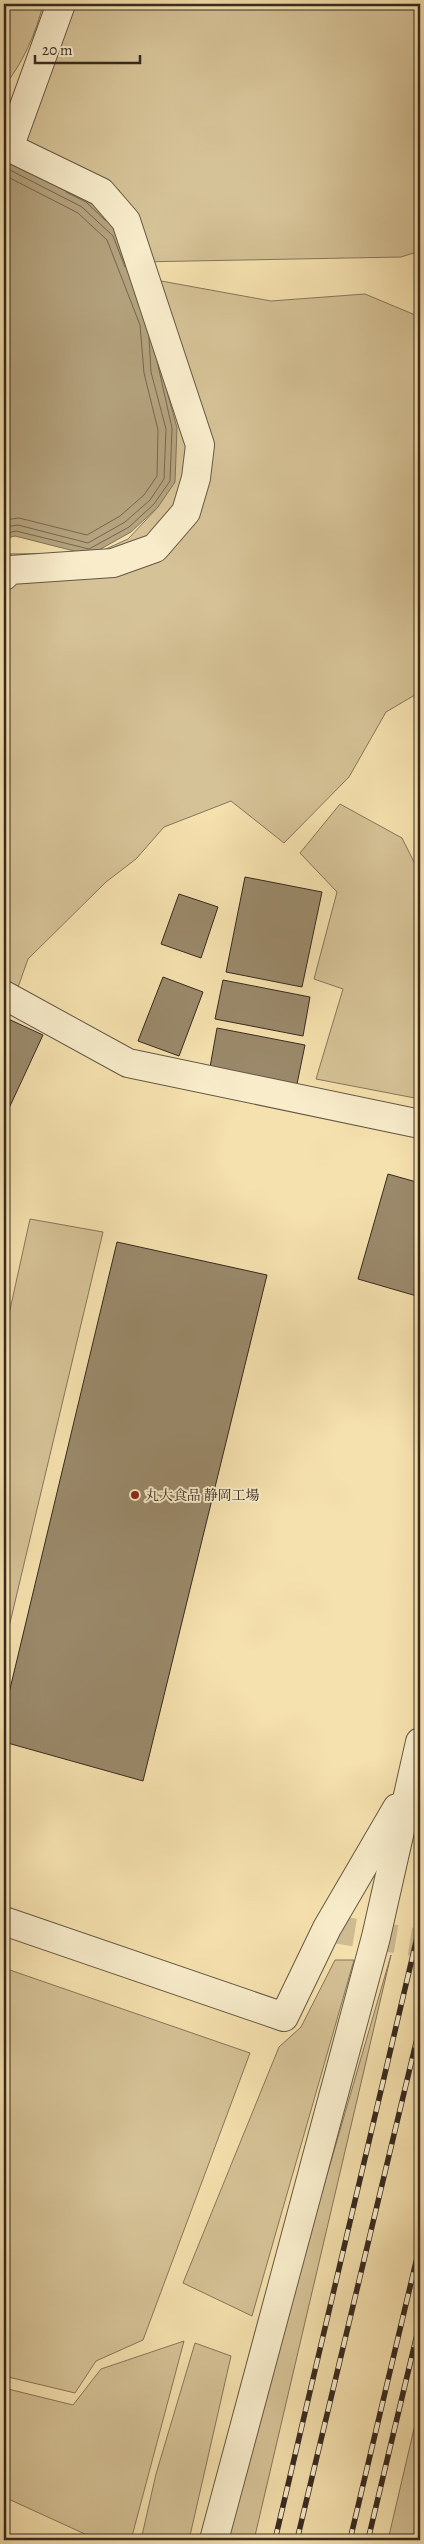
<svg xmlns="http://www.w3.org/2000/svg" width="424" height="2544" font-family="Alegreya,'Noto Serif JP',serif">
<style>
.green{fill:#d5c296;stroke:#86765b}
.water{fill:#b4a37e;stroke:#827358}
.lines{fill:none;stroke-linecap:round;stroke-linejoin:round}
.shore{stroke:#76664f;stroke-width:1}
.building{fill:#9a896a;stroke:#372a20}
.minor-tunnel{stroke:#cfbc92;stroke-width:28;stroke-dasharray:28 14;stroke-linecap:butt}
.minor-casing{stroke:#665844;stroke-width:30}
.minor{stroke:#f8ecca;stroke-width:28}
.rail-casing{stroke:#372a20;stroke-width:5.5}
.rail{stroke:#f8ecca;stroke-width:4;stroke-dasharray:11;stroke-linecap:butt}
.poi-dot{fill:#8f2418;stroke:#f8ecca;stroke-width:2}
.labels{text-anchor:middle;stroke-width:4;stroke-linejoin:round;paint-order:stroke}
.poi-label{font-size:14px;fill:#372a20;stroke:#f8ecca;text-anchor:start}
</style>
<rect width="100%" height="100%" fill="#f5e1ae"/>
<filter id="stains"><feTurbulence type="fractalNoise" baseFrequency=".004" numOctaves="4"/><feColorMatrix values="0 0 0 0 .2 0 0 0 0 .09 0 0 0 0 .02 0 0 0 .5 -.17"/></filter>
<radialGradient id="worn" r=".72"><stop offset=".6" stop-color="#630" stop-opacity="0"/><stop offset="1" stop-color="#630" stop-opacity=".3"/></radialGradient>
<!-- green -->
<g class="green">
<path d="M4,4h39c-6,27 -21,61 -39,82z"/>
<path d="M68,4h352v247l-19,6 -262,5 -20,-72 -96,-36z"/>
<path d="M161,281l110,20 94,-7 55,23v375l-34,20 -37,65 -65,66 -53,-42 -67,26 -28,32 -30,23 -78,77 -11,31 -13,-6v-430l93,-1 31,-14 30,-32 4,-138z"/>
<path d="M340,804l62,34 18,36v225l-104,-20 27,-90 -29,-10 23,-87 -37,-39z"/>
<path d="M30,1219l73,13 -99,416v-311z"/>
<path d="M391,1955l-137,585h-30l27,-104z"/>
<path d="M335,1960h19l-102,356 -69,-33 96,-236 22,-20z"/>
<path d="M4,1968l246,85 -107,287 -47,21 -21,32 -71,-17z"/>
<path d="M184,2341l-53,199h-33l-94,-43v-109l69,17 28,-36z"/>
<path d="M195,2343l36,13 -42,184h-48l15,-66z"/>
<path d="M420,2403v137h-32z"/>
</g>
<!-- water -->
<path class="water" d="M4,154l85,44 34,32 54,198 -2,54 -17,25 -27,25 -41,23 -75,-19 -11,3z"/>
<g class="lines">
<!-- shore -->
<g class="shore">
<path d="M4,167l78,40 31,29 12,31"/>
<path d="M4,175l74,38 29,27 33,85 4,48 14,57 -1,46 -13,19 -24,21 -33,19 -68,-17 -15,2"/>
<path d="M66,192l20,10 20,19"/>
<path d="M4,527l14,-2 70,18 37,-21 25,-22 14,-21 2,-50 -15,-57 -2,-35"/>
<path d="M4,534l12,-3 73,18 40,-22 25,-23 16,-23 2,-53 -15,-67"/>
</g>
</g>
<!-- building -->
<g class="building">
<path d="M245,877l77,15 -20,95 -76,-15z"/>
<path d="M179,894l39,13 -17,51 -40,-14z"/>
<path d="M163,977l40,15 -24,64 -41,-15z"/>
<path d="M223,980l87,17 -7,39 -88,-17z"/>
<path d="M4,1017l39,18 -39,84z"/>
<path d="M217,1028l88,17 -8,39 -87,-17z"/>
<path d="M388,1174l32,9v114l-62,-18z"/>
<path d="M117,1242l150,33 -124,506 -139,-39v-28z"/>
</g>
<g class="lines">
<!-- minor-tunnel -->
<path class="minor-tunnel" d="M327,1928l93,15"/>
<defs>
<g id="minor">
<path d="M4,145l97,47 25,29 74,224 -4,33 -10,34 -31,36 -42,15 -103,7 -6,6"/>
<path d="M9,148l52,-144"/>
<path d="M4,995l124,68 292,61"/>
<path d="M4,1921l280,96 43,-89 70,-120"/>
<path d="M214,2540l162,-603 44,-195"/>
</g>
</defs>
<!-- minor casing -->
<use href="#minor" class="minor-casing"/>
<!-- minor -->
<use href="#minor" class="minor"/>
<defs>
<g id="rail">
<path d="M275,2540l145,-615"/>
<path d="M297,2540l123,-514"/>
<path d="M350,2540l70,-295"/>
<path d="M368,2540l52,-218"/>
</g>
</defs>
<!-- rail casing -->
<use href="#rail" class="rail-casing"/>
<!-- rail -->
<use href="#rail" class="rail"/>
</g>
<!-- markers -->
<circle class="poi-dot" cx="135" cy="1495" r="5"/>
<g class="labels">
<!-- poi labels -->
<g class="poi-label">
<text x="145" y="1500">丸大食品 静岡工場</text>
</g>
</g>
<!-- margin -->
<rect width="424" height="2544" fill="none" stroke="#f5e1ae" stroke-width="20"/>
<rect x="5" y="5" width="414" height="2534" fill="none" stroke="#372a20" stroke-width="2.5"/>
<rect x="10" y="10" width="404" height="2524" fill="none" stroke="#372a20"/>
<!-- scale -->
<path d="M35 55v8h105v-8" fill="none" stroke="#372a20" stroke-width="2.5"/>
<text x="42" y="55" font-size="15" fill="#372a20" stroke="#f8ecca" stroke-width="4" paint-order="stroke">20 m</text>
<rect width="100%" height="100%" filter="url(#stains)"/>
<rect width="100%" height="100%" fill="url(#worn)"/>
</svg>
